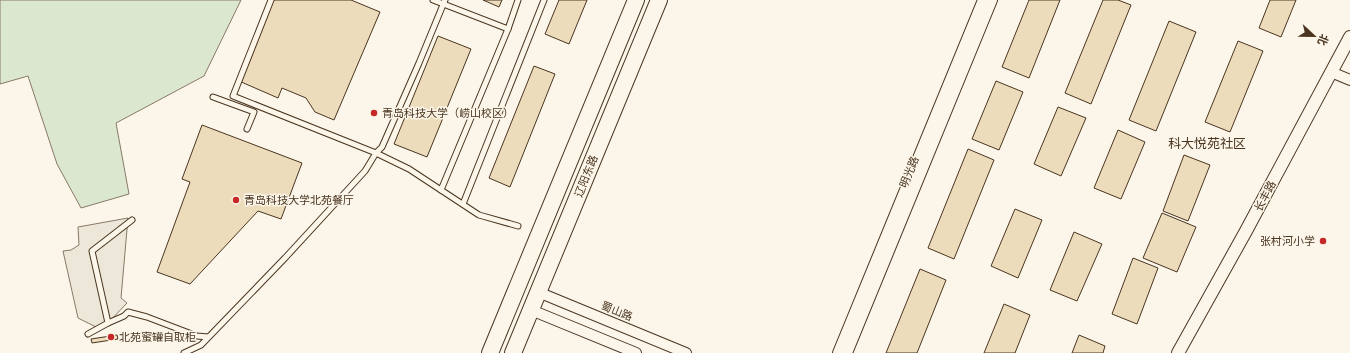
<svg xmlns="http://www.w3.org/2000/svg" width="1350" height="353" font-family="Mulish,'Noto Sans SC',sans-serif">
<style>
.green{fill:#dce7d0;stroke:#887966}
.parking{fill:#ede7d9;stroke:#887966}
.building{fill:#ecdcbc;stroke:#4a3520}
.lines{fill:none;stroke-linecap:round;stroke-linejoin:round}
.service-casing{stroke:#4a3520;stroke-width:7}
.minor-casing{stroke:#4a3520;stroke-width:12}
.tertiary-casing{stroke:#4a3520;stroke-width:14}
.primary-casing{stroke:#4a3520;stroke-width:18}
.service{stroke:#fbf6e9;stroke-width:5}
.minor{stroke:#fbf6e9;stroke-width:10}
.tertiary{stroke:#fbf6e9;stroke-width:12}
.primary{stroke:#fbf6e9;stroke-width:16}
.poi-dot{fill:#c62828;stroke:#fbf6e9;stroke-width:1.5}
.labels{text-anchor:middle;stroke-width:3;stroke-linejoin:round;paint-order:stroke}
.poi-label{font-size:11px;fill:#4a3520;stroke:#fbf6e9;text-anchor:start}
.street-label{font-size:11px;fill:#4a3520;stroke:#fbf6e9}
.quarter-label{font-size:13px;fill:#4a3520;stroke:#fbf6e9}
</style>
<rect width="100%" height="100%" fill="#fbf6e9"/>
<!-- green -->
<path class="green" d="M0,0h241l-37,76 -88,47 13,71 -48,14 -24,-44 -29,-88 -28,8z"/>
<!-- parking -->
<path class="parking" d="M128,218l-7,80 6,5 -19,20 -12,4 -18,-9 -15,-67 8,-1 8,-5 -1,-18z"/>
<!-- building -->
<g class="building">
<path d="M273,0h78l29,12 -46,108 -19,-8 -9,-14 -24,-10 -4,10 -39,-17z"/>
<path d="M483,0h19l-3,7z"/>
<path d="M559,0h28l-18,44 -24,-10z"/>
<path d="M1029,0h31l-31,78 -27,-11z"/>
<path d="M1103,0h15l13,5 -40,99 -26,-11z"/>
<path d="M1270,0h26l-15,37 -22,-9z"/>
<path d="M1169,21l27,11 -40,99 -27,-11z"/>
<path d="M438,36l33,13 -44,108 -33,-13z"/>
<path d="M1238,41l25,10 -33,81 -25,-10z"/>
<path d="M534,66l21,8 -45,113 -21,-9z"/>
<path d="M996,81l27,11 -24,58 -27,-11z"/>
<path d="M1058,107l28,11 -25,58 -27,-12z"/>
<path d="M202,125l100,38 -21,56 -23,-8 -68,73 -33,-12 33,-90 -8,-3z"/>
<path d="M1118,130l27,12 -24,57 -27,-11z"/>
<path d="M968,149l26,11 -40,99 -26,-11z"/>
<path d="M1184,155l26,10 -22,56 -25,-10z"/>
<path d="M1015,209l27,11 -24,58 -27,-12z"/>
<path d="M1162,213l34,14 -19,45 -34,-14z"/>
<path d="M1074,232l28,12 -25,57 -27,-11z"/>
<path d="M1133,258l25,10 -21,56 -25,-10z"/>
<path d="M920,269l26,11 -29,73h-31z"/>
<path d="M1004,304l26,11 -15,38h-31z"/>
<path d="M117,335l1,4 -26,4 -1,-4z"/>
<path d="M1079,335l26,11 -2,7h-31z"/>
</g>
<g class="lines">
<defs>
<g id="service">
<path d="M271,0l-38,96 143,57 33,16 70,46 39,11"/>
<path d="M433,0l75,29"/>
<path d="M213,97l41,15 -7,17"/>
<path d="M441,190l67,-161 10,-29"/>
<path d="M463,204l81,-204"/>
<path d="M108,323l-16,-72 40,-31"/>
<path d="M88,334l20,-11 16,-7 4,-4 19,5 50,19 11,1"/>
<path d="M184,353l17,-8 84,-87 80,-87 11,-18 6,-6 37,-84 26,-63"/>
</g>
<g id="minor">
<path d="M1331,72l19,8"/>
<path d="M538,292l148,61"/>
<path d="M531,310l105,43"/>
<path d="M838,353l145,-353"/>
<path d="M847,353l145,-353"/>
</g>
<path id="tertiary" d="M1178,353l68,-122 104,-194"/>
<g id="primary">
<path d="M490,353l146,-353"/>
<path d="M513,353l146,-353"/>
</g>
</defs>
<!-- service casing -->
<use href="#service" class="service-casing"/>
<!-- minor casing -->
<use href="#minor" class="minor-casing"/>
<!-- tertiary casing -->
<use href="#tertiary" class="tertiary-casing"/>
<!-- primary casing -->
<use href="#primary" class="primary-casing"/>
<!-- service -->
<use href="#service" class="service"/>
<!-- minor -->
<use href="#minor" class="minor"/>
<!-- tertiary -->
<use href="#tertiary" class="tertiary"/>
<!-- primary -->
<use href="#primary" class="primary"/>
</g>
<!-- markers -->
<g class="poi-dot">
<circle cx="374" cy="113" r="4"/>
<circle cx="236" cy="200" r="4"/>
<circle cx="1323" cy="241" r="4"/>
<circle cx="111" cy="337" r="4"/>
</g>
<g class="labels">
<!-- poi labels -->
<g class="poi-label">
<text x="382" y="117">青岛科技大学（崂山校区）</text>
<text x="244" y="204">青岛科技大学北苑餐厅</text>
<text x="1315" y="245" text-anchor="end">张村河小学</text>
<text x="119" y="341">北苑蜜罐自取柜</text>
</g>
<!-- street labels -->
<g class="street-label">
<text transform="translate(909 172) rotate(-68)" y="4">明光路</text>
<text transform="translate(586 176) rotate(-68)" y="4">辽阳东路</text>
<text transform="translate(1265 196) rotate(-62)" y="4">长丰路</text>
<text transform="translate(617 311) rotate(22)" y="4">蜀山路</text>
</g>
<!-- quarter labels -->
<g class="quarter-label">
<text x="1207" y="148">科大悦苑社区</text>
</g>
</g>
<!-- north arrow -->
<g transform="translate(1314 36) rotate(112)" stroke="#fbf6e9" stroke-width="3" paint-order="stroke">
<path d="M0-3L7 15L0 10L-7 15Z" fill="#4a3520"/>
<text y="-6" font-size="11" font-weight="bold" text-anchor="middle" fill="#4a3520">北</text>
</g>
</svg>
